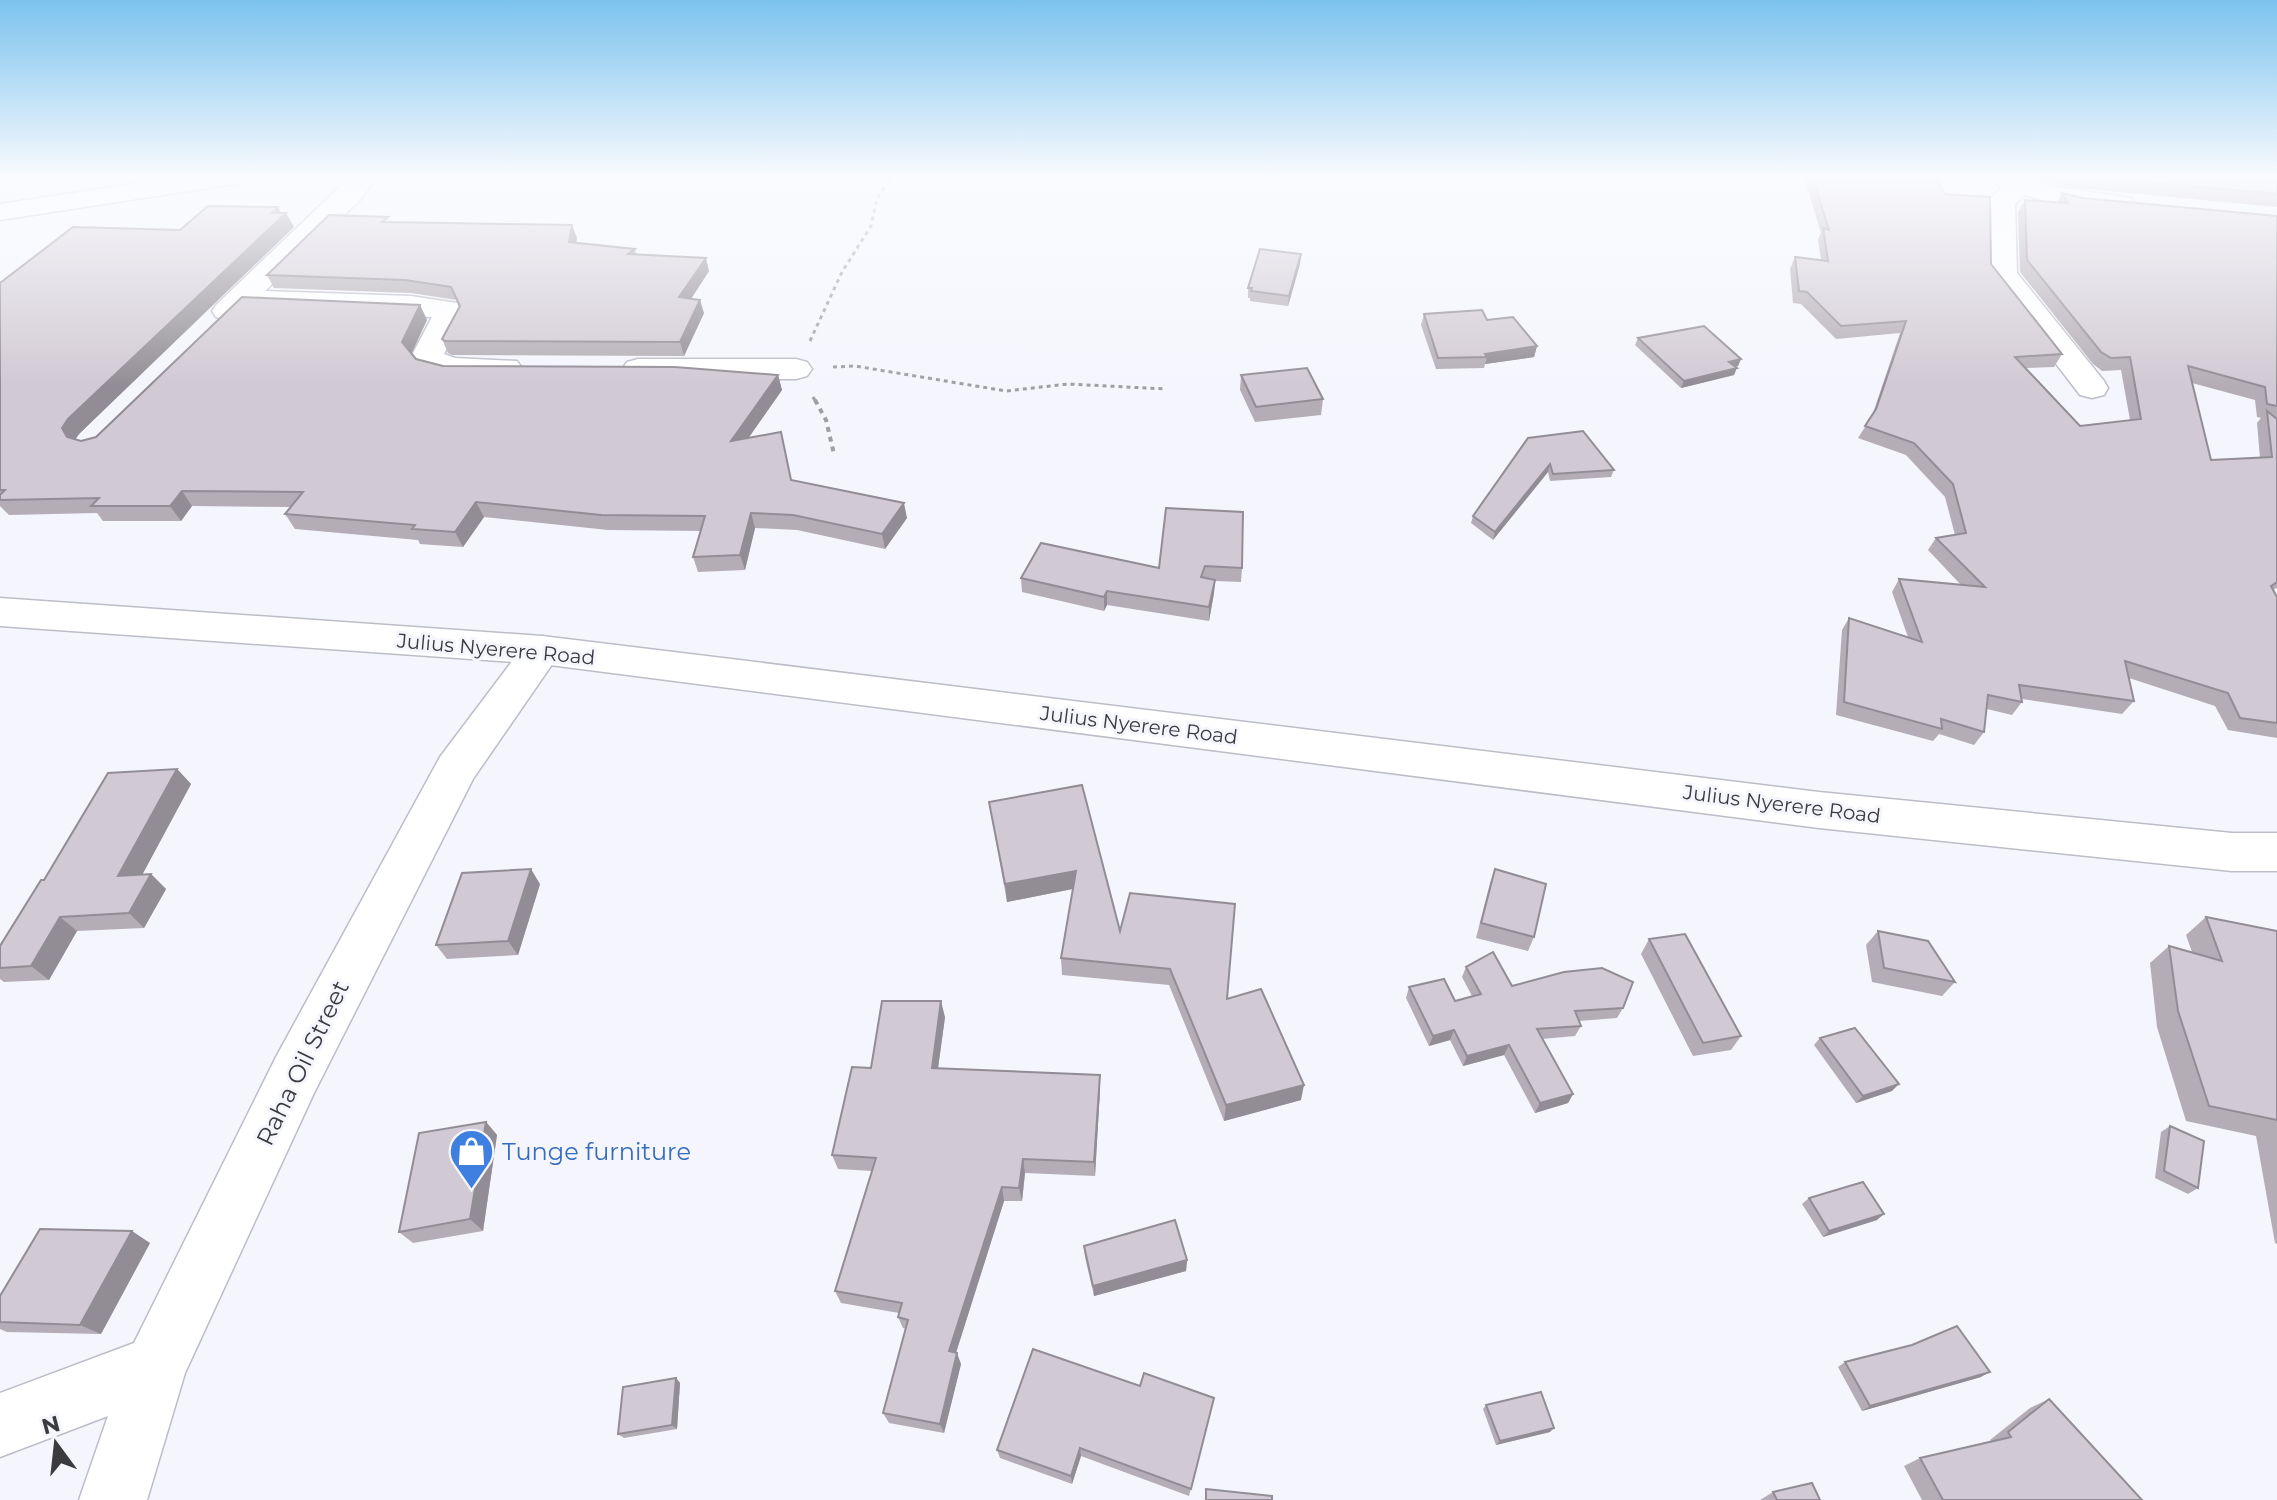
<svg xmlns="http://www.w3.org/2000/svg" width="2277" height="1500" font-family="Montserrat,sans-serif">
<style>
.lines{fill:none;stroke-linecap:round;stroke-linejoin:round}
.minor-casing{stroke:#bcbdc9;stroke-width:3}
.highway-casing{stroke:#bcbdc9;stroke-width:3}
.path-far1{stroke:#9e9fa5;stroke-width:3;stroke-dasharray:4 4;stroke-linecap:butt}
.path{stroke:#9e9fa5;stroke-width:4;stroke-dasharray:5 5;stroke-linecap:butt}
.minor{fill:#fff;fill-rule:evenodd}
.highway{fill:#fff;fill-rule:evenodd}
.wall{fill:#b4adb5;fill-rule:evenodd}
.shaded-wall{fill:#928d94}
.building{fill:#d1c9d3;stroke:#928d94;stroke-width:2}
.labels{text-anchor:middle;stroke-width:6;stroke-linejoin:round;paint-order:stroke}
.street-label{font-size:20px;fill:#3a3a3f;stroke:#f5f6fd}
.near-street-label{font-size:24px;fill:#3a3a3f;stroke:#f5f6fd}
.near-shop-label{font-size:24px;fill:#366cbe;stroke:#f5f6fd;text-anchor:start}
</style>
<rect width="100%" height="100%" fill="#f5f6fd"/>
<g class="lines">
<defs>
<g id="minor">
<path d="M186,176h62l-4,6 -9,2 -235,36v-16z"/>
<path d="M351,176h27l-19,25 -94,90 146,5 46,7 6,15 -19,36 11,4 62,3 5,7 -5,7 -66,3 -32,-11 -7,-12 20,-38 -185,-9c-10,10 -17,13 -31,9l-4,-6 4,-6z"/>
<path d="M1986,176h36l27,10 82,12 4,6 -4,6 -10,2 -77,-11 -19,-6 -10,9 2,69 87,108 4,7 -4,7 -12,3 -12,-3 -93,-121v-71l15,-17 -12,-4z"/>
<path d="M638,359h158l11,3 5,7 -5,7 -11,3h-158l-11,-3 -5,-7 5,-7z"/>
<path d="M542,636l14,4 6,10 -89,129 -159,314 -129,280 -38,127h-68l29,-84 -108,41v-64l134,-50 142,-286 164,-300 88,-117z"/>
</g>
<path id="highway" d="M0,598l542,38 1277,156 413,41h45v38h-45l-413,-43 -1277,-164 -542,-38z"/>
</defs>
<!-- minor casing -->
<use href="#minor" class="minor-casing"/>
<!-- highway casing -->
<use href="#highway" class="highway-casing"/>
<!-- path-far1 -->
<g class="path-far1">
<path d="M810,341l32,-69 29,-46 6,-28 16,-22"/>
<path d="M833,367l22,-1 151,25 62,-7 98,5"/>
<path d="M813,397l3,5"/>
</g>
<!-- path -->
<path class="path" d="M815,400l11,20 8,34"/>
<!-- minor -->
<use href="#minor" class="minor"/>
<!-- highway -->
<use href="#highway" class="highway"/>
</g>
<!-- wall -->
<g class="wall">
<path d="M1807,176h117v2l21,16 46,70 71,90 -8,13 -28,1 54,58 50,-6 -9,-50 -19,1 -9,-7 -73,-92 -2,-60 7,-12 32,2 5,-9 21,5 194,18v373l-1,-1 -3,2 4,7v141l-49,-8 -13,-24 -86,-28 5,23 -12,13 -100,-15v3l-10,13 -25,-6 -3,23 -10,13 -35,-11 -6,7 -97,-26 6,-85 7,-12 59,19 -16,-45 7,-13 62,6 -33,-35 8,-12 19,-3 -10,-38 -39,-42 -48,-17 14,-22 28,-83 -64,6 -35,-35 -8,-1 -3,-34 5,-12 26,3 -3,-21 3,-6 -16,-53zM2192,383l63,17 2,17 4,1 -4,5 3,35 -49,2z"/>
<path d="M2035,176h242v31l-201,-19 -39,-9z"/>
<path d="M281,213l13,14 -215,207 -4,5 6,2 15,-4 324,-132 7,15 -16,33 5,6 27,7 335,9 4,15 -34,48 33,-6 10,48 116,38 -22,31 -88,-19 -42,-2 -10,42 -47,2 -5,-15 8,-26 -93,-1 -124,-13 -21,30 -43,-3 -2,-4 -123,-11 -10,-15 6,-7 -99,-1 -11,15h-78l-6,-8 -88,2 -9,-9v-223l180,-53z"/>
<path d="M390,222l182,3 5,13 -1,5 59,6 1,5 73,17 -18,28 13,14 -20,43 -232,-1 -4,-2 -6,-14 18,-33 -3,-6 -46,-7 -137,-5 -7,-13z"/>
<path d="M1300,264l-12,42 -38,-5v-3h-2v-10z"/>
<path d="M1424,314l63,6 50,26 -3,11 -49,7 -1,4 -48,1 -15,-44z"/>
<path d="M1638,338l103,21 -3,7 -2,1 -2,8 -53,13 -46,-43z"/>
<path d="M1241,375l82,24 -2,16 -66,7 -15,-32z"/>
<path d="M1583,431l31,39 -3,7 -61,4 -2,-9 -55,68 -22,-17 2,-7z"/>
<path d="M1166,508l76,60 -1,14 -26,-1 -1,12 -5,28 -102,-16 -3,6 -82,-19 -1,-14 138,-10z"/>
<path d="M177,769l14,15 -49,91 9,-1 15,15 -22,39 -67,3 -28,49 -45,2 -4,-3v-33l44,-66z"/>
<path d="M989,802l131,129 107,68 74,101 -77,21 -55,-136 -107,-10 -1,-17 12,-69 -66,13z"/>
<path d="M1495,869l39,68 -6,14 -52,-13 14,-55z"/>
<path d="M540,884l-22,71 -71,4 -11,-14z"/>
<path d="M2206,917l71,14v313l-2,-1 -19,-107 -70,-15 -29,-94 -7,-64 19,-17 23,6 -6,-17z"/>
<path d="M1878,931l77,51 -13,14 -70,-14 -6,-37z"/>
<path d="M1649,939l92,97 -10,14 -38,6 -52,-102z"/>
<path d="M1466,967l46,19 111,22 -6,10 -38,3 2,5 -6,10 -33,3 31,55 -5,9 -33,10 -31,-58 -41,11 -13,-26 -21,6 -23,-48 3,-11 46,14 17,-5 -10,-19z"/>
<path d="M945,1017l-7,51 162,22 -5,86 -70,-3 -3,28h-18l-48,152 5,11 -17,69 -55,-10 -6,-10 23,-84 -3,-1 -5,-11 1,-4 -58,-10 -6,-12 37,-120 -34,-2 -6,-14 39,-87z"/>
<path d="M1820,1038l72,53 -36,12 -42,-58z"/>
<path d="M486,1122l11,13 -14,96 -70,12 -14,-11z"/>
<path d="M2170,1126l28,62 -10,6 -33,-16 6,-46z"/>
<path d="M1809,1198l68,22 -54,17 -21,-33z"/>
<path d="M150,1243l-49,91 -94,-2 -7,-3v-33z"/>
<path d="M1084,1246l103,14 -1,11 -92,25 -9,-39z"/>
<path d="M1912,1345l69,32 -119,34 -24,-44 7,-5z"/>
<path d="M676,1378l4,5 -3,46 -53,9 -6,-4z"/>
<path d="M1140,1386l74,12 -25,98 -108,-40 -9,28 -72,-26 -3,-8z"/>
<path d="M2049,1399l93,101h-220l-18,-34 16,-8 71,-17 -1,-1 40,-32z"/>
<path d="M1486,1405l64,27 -54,13 -13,-36z"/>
<path d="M1773,1492l47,8h-60z"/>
</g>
<!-- shaded-wall -->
<g class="shaded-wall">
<path d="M10,176h46l-42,5z"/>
<path d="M278,207l5,10 3,-4 8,14 -215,207 -6,9 6,9 -17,-24 6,-9z"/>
<path d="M572,225l5,13 -3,17 -5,-13z"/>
<path d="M1301,254l-1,10 -12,42 1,-10z"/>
<path d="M706,258l3,13 -26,40 -4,-14z"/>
<path d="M700,300l4,13 -20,43 -4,-14z"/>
<path d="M420,305l7,15 -17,37 -8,-15z"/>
<path d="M1537,346l-3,11 -49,7 2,-7 -2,-3z"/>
<path d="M1741,359l-3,7 -12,3 3,-7z"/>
<path d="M1737,368l-3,7 -53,13 3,-7z"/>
<path d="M778,375l4,15 -46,66 -5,-15z"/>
<path d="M1550,464l-2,8 -55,68 2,-8z"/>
<path d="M182,491l10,15 -11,15 -11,-15z"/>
<path d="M476,502l8,15 -21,30 -8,-15z"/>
<path d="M904,503l3,15 -22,31 -3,-15z"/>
<path d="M751,513l4,15 -10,42 -5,-15z"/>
<path d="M1215,580l-1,13 -5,28v-14z"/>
<path d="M1107,591v14l-3,6v-14z"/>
<path d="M177,769l14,15 -57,106 -16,-14z"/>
<path d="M531,869l9,15 -22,71 -10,-14z"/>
<path d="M1076,871l1,17 -70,14 -2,-18z"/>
<path d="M151,874l15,15 -22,39 -15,-15z"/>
<path d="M60,917l17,14 -28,49 -18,-14z"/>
<path d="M941,1001l4,16 -9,66 -4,-15z"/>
<path d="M1454,1030l-4,10 -21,6 4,-10z"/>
<path d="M1509,1045l-5,10 -41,11 4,-10z"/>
<path d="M1100,1075v15l-5,86 -1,-14z"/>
<path d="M1899,1084l-7,7 -36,12 7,-7z"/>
<path d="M1304,1085l-3,15 -77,21 2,-16z"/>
<path d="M1573,1094l-5,9 -33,10 5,-10z"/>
<path d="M486,1122l11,13 -14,96 -13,-12z"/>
<path d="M1023,1159l2,14 -3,28 -3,-13z"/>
<path d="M1002,1187l2,14 -51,161 -4,-11z"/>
<path d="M1884,1214l-7,6 -54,17 6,-6z"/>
<path d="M132,1231l18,12 -49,91 -21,-9z"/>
<path d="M1187,1260l-1,11 -92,25 -1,-10z"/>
<path d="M957,1353l4,11 -17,69 -4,-9z"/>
<path d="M1990,1372l-9,5 -119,34 8,-5z"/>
<path d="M676,1378l4,5 -3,46 -5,-4z"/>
<path d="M1554,1428l-4,4 -54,13 4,-4z"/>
<path d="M1080,1448l1,8 -9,28 -1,-8z"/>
</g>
<!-- building -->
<g class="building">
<path d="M1812,176h112v2l13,1 8,15 45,3 1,67 71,90 -47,3 65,69 61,-7 -11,-62 -19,1 -10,-6 -74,-92 -2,-60 43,3 -6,-10 21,5 194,18v190l-10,-2 -2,-17 -77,-21 23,94 61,-3 -5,-46 10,8v163l-6,4 6,11v126l-37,-5 -12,-25 -103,-32 9,40 -115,-16 3,17 -34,-7 -4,37 -43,-13 1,10 -98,-27 5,-84 73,24 -23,-63 86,8 -49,-49 30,-5 -13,-49 -39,-41 -49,-17 11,-17 30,-88 -65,5 -34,-34 -8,-1 -4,-34 33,4 -5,-33 6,2z"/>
<path d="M2079,176h198v18l-194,-18z"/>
<path d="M208,206l70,1 -6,6h14l-218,206 -6,9 5,9 14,4 15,-4 146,-140 178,8 -18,37 14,17 27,7 232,1 103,8 -47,66 50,-9 10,48 113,23 -22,31 -89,-19 -42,-2 -11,42 -47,2 12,-41 -104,-1 -125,-13 -21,30 -43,-3 3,-4 -130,-11 18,-22 -121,-1 -12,15h-79l8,-8 -99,2v-5l5,-5h-5v-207l73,-56 107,3z"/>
<path d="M329,215l59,2 -6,5 190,3 -3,17 66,7 -7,5 78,4 -27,39 21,3 -20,42 -235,-1 -3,-2 18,-33 -9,-19 -46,-7 -138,-5z"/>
<path d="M1260,249l41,5 -12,42 -38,-5 1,-3h-4z"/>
<path d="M1482,310l5,10 26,-3 24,29 -52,8 2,3 -49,1 -14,-44z"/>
<path d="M1704,326l37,33 -12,3 8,6 -53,13 -46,-43z"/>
<path d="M1307,368l16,31 -67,8 -15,-32z"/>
<path d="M1583,431l31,39 -61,4 -3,-10 -55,68 -22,-16 55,-78z"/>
<path d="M1166,508l77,4 -1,56 -37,-2 -4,11 14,3 -6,27 -102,-16 -3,6 -83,-19 20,-35 118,25z"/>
<path d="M177,769l-59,107 33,-2 -22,39 -69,4 -29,49 -31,2v-22l41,-66h3l64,-107z"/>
<path d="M1082,785l38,146 10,-38 105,11 -8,95 34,-10 43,96 -78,20 -56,-136 -109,-11 15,-87 -71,13 -16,-82z"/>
<path d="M531,869l-23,72 -72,4 26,-72z"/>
<path d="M1495,869l51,15 -12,53 -53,-14z"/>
<path d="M2206,917l71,14v189l-68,-14 -31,-95 -9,-65 53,15z"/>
<path d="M1878,931l50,10 27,41 -71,-14z"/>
<path d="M1685,934l56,102 -38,7 -54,-104z"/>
<path d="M1493,952l19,34 52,-14 38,-4 31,14 -10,26 -48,3 6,15 -44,3 36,65 -33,9 -31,-58 -42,11 -13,-26 -21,6 -24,-49 35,-8 11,22 26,-7 -15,-27z"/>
<path d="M882,1001h59l-9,67 168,7 -6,87 -71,-3 -4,29 -17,-1 -53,164 8,2 -17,71 -57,-11 25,-93 -10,-3 4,-14 -67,-12 41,-133 -44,-3 20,-88 19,1z"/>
<path d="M1855,1028l44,56 -36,12 -43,-58z"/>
<path d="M486,1122l-16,97 -71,13 20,-99z"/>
<path d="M2170,1126l34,15 -6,47 -34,-17z"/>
<path d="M1863,1182l21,32 -55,17 -20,-33z"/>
<path d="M1175,1220l12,40 -94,26 -9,-40z"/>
<path d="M40,1229l92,2 -52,94 -80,-3v-26z"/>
<path d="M1957,1326l33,46 -120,34 -25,-44 67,-17z"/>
<path d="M1033,1349l107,37 4,-13 70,25 -23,91 -111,-41 -9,28 -74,-26z"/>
<path d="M676,1378l-4,47 -54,9 5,-47z"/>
<path d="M1541,1392l13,36 -54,13 -14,-36z"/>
<path d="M2049,1399l93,101h-199l-23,-42 91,-21 -3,-5z"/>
<path d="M1812,1483l8,17h-43l-4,-8z"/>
<path d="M1206,1489l66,7v4h-66z"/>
</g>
<!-- sky -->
<linearGradient id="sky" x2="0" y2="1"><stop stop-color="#7bc3ee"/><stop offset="0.46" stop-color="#fafbfe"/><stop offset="1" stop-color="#fafbfe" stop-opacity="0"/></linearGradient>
<rect width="2277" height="386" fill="url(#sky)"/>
<!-- icons -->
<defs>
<symbol id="shop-pin" viewBox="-11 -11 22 30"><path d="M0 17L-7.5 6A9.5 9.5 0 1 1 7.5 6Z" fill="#3f7fe0" stroke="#f5f6fd"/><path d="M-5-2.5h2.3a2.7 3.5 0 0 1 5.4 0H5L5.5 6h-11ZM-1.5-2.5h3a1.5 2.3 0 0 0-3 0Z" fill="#fff"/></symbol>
</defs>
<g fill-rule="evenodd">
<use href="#shop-pin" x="446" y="1126" width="51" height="69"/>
</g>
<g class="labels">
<!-- street labels -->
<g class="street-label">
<text transform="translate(496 649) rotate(5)" y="7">Julius Nyerere Road</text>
<text transform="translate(1139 725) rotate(7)" y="7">Julius Nyerere Road</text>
<text transform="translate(1782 804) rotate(7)" y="7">Julius Nyerere Road</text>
</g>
<!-- near-street labels -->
<g class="near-street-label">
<text transform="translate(303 1063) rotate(-64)" y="8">Raha Oil Street</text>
</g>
<!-- near-shop labels -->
<g class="near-shop-label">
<text x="502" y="1160">Tunge furniture</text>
</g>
</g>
<!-- north arrow -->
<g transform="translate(56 1444) rotate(345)" stroke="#f5f6fd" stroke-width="6" paint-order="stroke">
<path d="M0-6L14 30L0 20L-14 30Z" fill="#3a3a3f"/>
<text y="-12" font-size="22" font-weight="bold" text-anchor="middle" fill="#3a3a3f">N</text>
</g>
</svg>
